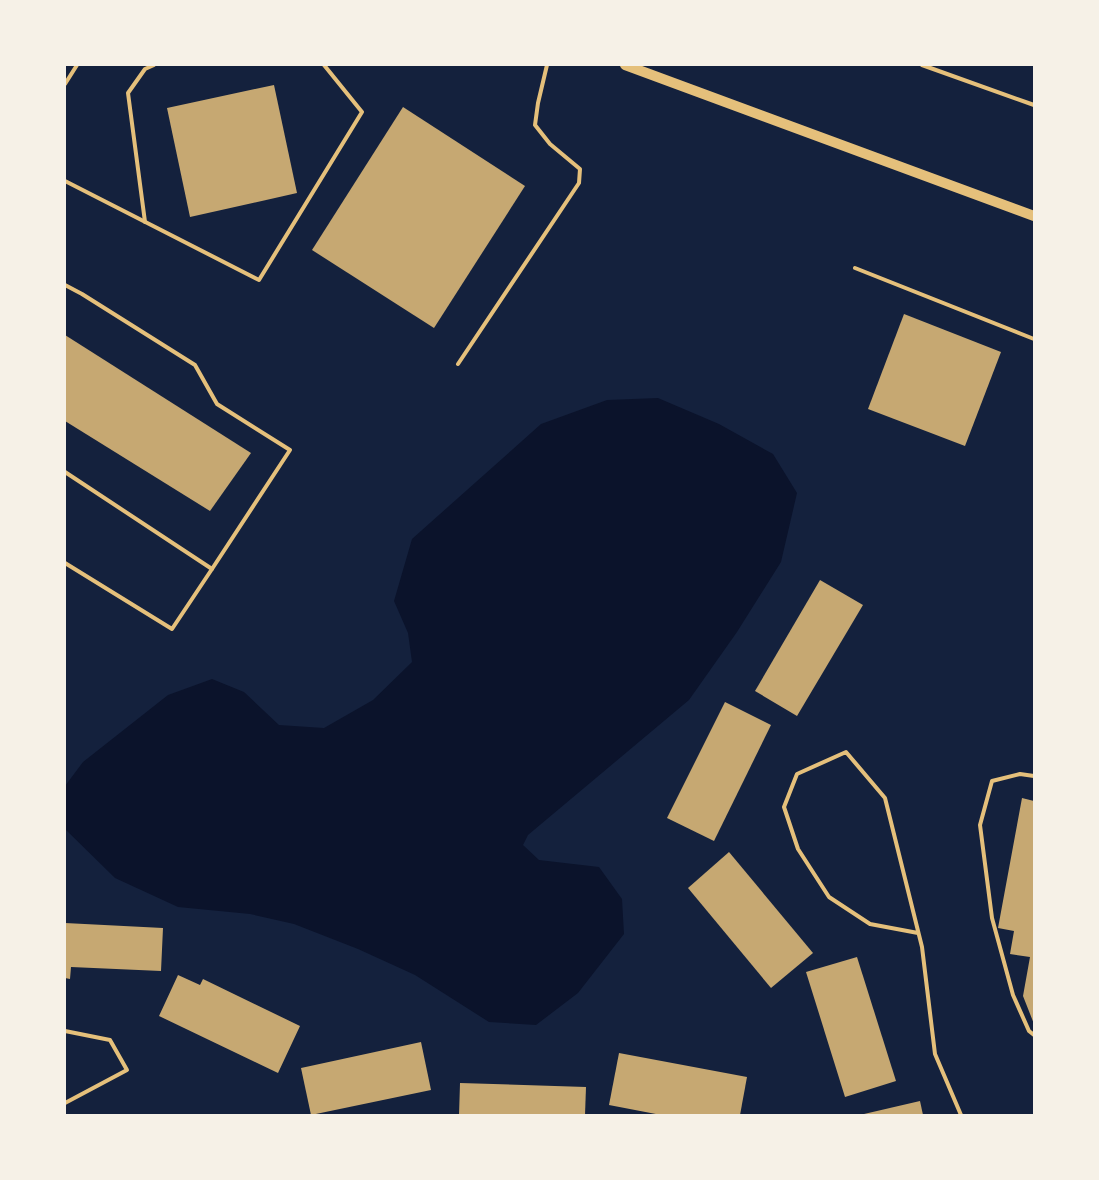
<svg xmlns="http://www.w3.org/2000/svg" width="1099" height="1180" font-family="'Noto Sans',sans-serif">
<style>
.water{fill:#0b132b}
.building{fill:#c6a872}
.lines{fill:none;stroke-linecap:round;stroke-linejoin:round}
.service{stroke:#e5c07b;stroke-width:4}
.secondary{stroke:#e5c07b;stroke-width:10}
</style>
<rect width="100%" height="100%" fill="#14213d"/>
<!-- water -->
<path class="water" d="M658,398l61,26 54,30 24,39 -16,69 -44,70 -48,68 -161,135 -5,10 16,15 60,7 23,32 2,35 -46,59 -42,32 -47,-3 -74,-47 -57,-26 -64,-25 -44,-10 -72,-7 -63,-29 -50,-49v-43l18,-24 85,-67 44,-16 32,13 35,33 45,3 49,-28 39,-38 -4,-29 -14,-32 18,-62 129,-115 66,-24z"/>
<!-- building -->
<g class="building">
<path d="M274,85l23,108 -107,24 -23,-109z"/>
<path d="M403,107l122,79 -91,142 -122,-78z"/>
<path d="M904,314l97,38 -36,94 -97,-37z"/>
<path d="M65,335l186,118 -41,58 -145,-90z"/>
<path d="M820,580l43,25 -66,111 -42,-25z"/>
<path d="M725,702l46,23 -57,116 -47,-23z"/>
<path d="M1022,798l12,3v223l-11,-28 7,-39 -20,-3 4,-23 -16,-3z"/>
<path d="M729,852l84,101 -42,35 -83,-100z"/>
<path d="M65,923l98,5 -2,43 -90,-4 -1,12 -5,-1z"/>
<path d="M857,957l39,124 -51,16 -39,-125z"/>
<path d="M178,975l22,10 3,-6 97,47 -22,47 -119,-57z"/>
<path d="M421,1042l10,48 -120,25 -10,-47z"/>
<path d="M619,1053l128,24 -7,38h-79l-52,-10z"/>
<path d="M460,1083l126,4 -1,28h-126z"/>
<path d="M920,1101l3,14h-59v-1z"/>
</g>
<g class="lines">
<!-- service -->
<g class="service">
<path d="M922,65l112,40"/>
<path d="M65,84l12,-19"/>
<path d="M65,181l194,99 103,-168 -38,-47"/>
<path d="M145,222l-17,-129 17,-24 9,-4"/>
<path d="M855,268l179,71"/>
<path d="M65,285l17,9 113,71 22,39 73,46 -78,119 -147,-97"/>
<path d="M458,364l121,-181 1,-14 -30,-25 -15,-19 3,-22 9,-38"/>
<path d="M65,563l107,66 40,-60"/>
<path d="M1034,776l-14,-2 -28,7 -12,44 12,93 21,77 16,36 5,4"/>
<path d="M918,933l-48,-9 -41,-27 -31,-48 -14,-42 13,-33 49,-22 39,46 37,149 13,107 26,61"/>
<path d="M65,1031l45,9 17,30 -62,33"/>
</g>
<!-- secondary -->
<path class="secondary" d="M625,65l409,151"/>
</g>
<!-- border -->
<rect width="1099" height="1180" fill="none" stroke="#f6f1e7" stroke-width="132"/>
</svg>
